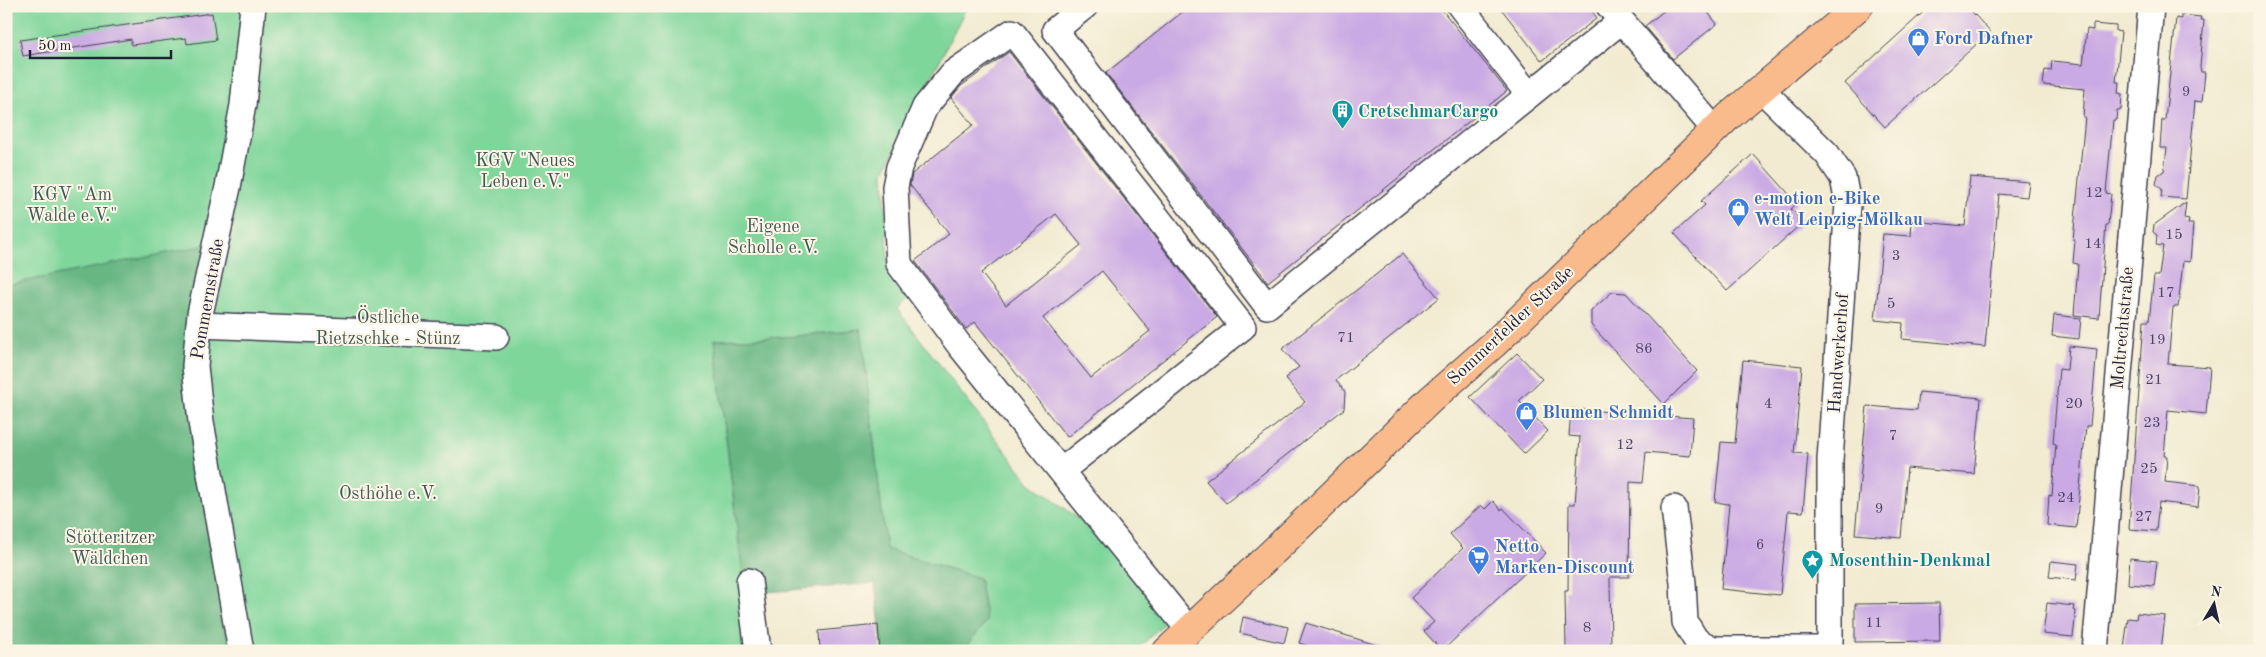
<svg xmlns="http://www.w3.org/2000/svg" width="2266" height="657" font-family="'Old Standard TT',serif">
<style>
.green{fill:#7fd69b;stroke:#507c6b}
.forest{fill:#67b783;stroke:#446c5f}
.building{fill:#caaae4;fill-rule:evenodd}
.lines{fill:none;stroke-linecap:round;stroke-linejoin:round}
.minor-casing{stroke:#414052;stroke-width:28}
.major-casing{stroke:#414052;stroke-width:30}
.minor{stroke:#fff;stroke-width:25}
.major{stroke:#fabb8c;stroke-width:28}
.labels{text-anchor:middle;stroke-width:4;stroke-linejoin:round;paint-order:stroke}
.number-label{font-size:15px;fill:#4c4465}
.shop-label{font-size:18px;font-weight:bold;fill:#366cbe;stroke:#fcf5e5;text-anchor:start}
.culture-label{font-size:18px;font-weight:bold;fill:#0d838f;stroke:#fcf5e5;text-anchor:start}
.park-label{font-size:18px;fill:#3e5858;stroke:#fcf5e5}
.street-label{font-size:18px;fill:#22223b;stroke:#fcf5e5}
</style>
<rect width="100%" height="100%" fill="#fcf5e5"/>
<filter id="ink" filterUnits="userSpaceOnUse"><feTurbulence type="fractalNoise" baseFrequency=".02" numOctaves="2"/><feDisplacementMap in="SourceGraphic" scale="10" xChannelSelector="R" yChannelSelector="G"/><feConvolveMatrix kernelMatrix="1 2 1 2 8 2 1 2 1" color-interpolation-filters="sRGB"/></filter>
<filter id="wash" filterUnits="userSpaceOnUse"><feTurbulence type="fractalNoise" baseFrequency=".0096" numOctaves="4" result="noise"/><feDisplacementMap in="SourceGraphic" scale="20" xChannelSelector="R" yChannelSelector="G"/><feGaussianBlur stdDeviation="1.12" result="paint"/><feColorMatrix in="noise" values="0 0 0 0 0 0 0 0 0 0 0 0 0 0 0 0 0 1.4 0 .05"/><feComposite in="paint" operator="in"/></filter>
<g filter="url(#wash)">
<rect width="100%" height="100%" fill="#f2ebd1"/>
<!-- green -->
<path class="green" d="M6,6h961l-83,166 4,90 23,33 -14,14 133,174 63,46 75,90 -32,32h-174l25,-30 -8,-43 -93,-29 -25,-220 -73,8 -74,3 38,311h-746z"/>
<!-- forest -->
<g class="forest">
<path d="M207,245l-22,123 45,283h-224v-366z"/>
<path d="M861,329l25,220 93,29 8,43 -25,30h-79l-8,-68 -120,10 -12,-19 -29,-234 74,-3z"/>
</g>
<g id="blocks">
<!-- building -->
<g class="building">
<path d="M1190,6h249l68,85 -239,191 -162,-209z"/>
<path d="M1499,6h89l9,12 -55,43z"/>
<path d="M1670,6h33l14,18 -44,35 -28,-33z"/>
<path d="M1930,6h37l23,26 -105,95 -40,-44z"/>
<path d="M212,13l4,27 -29,4 -1,-6 -55,7v-6l-108,17 -3,-16z"/>
<path d="M2181,15l20,2 -1,3h4l-4,47 1,5h4l-3,30 -7,-1 -9,98 -25,-2 1,-8 -6,-5 2,-9 6,-4 3,-23h-7l2,-28h3l11,-102 5,1z"/>
<path d="M2093,24l23,2v5l5,1 -5,50h3l-1,11 4,1 -1,16h-4l-1,10h-3l-7,73 5,1 -3,31h-2l-7,93 -25,-3 4,-51 -5,-1 2,-23h-2l12,-123h-2l2,-28 -42,-4 2,-15 6,1 1,-10 31,3 4,-35 6,1z"/>
<path d="M1009,52l208,265 -150,120 -92,-115 -9,7 -51,-68 34,-27 -39,-49 2,-11 61,-49 -22,-27 10,-12zM1056,214l25,31 -75,60 -25,-32zM1102,271l48,60 -59,47 -48,-60z"/>
<path d="M1753,154l44,49 -6,6 12,13 -76,69 -53,-58 31,-28 -4,-4z"/>
<path d="M1970,177l59,5 -2,15 -28,-3 -14,153 -83,-8 1,-16 -28,-3 8,-86 28,2 1,-15 53,5z"/>
<path d="M2186,202l-2,17 5,1 -1,4h5l-3,38 -7,-1 -5,46h-5l-5,57 42,3 -4,47 -38,-4 -4,46h3l-2,26 35,4 -2,21 -39,-5 -3,29 -27,-2 15,-208h5l5,-45h5l4,-30 -7,-1 1,-10 -4,-3 1,-7z"/>
<path d="M1402,254l37,44 -103,82 9,12 -1,17 -118,94 -20,-22 99,-79 -20,-24 14,-11 -17,-18z"/>
<path d="M1612,292l14,1 71,78 -33,33 -73,-79v-14z"/>
<path d="M2054,315l27,3 -2,21 -27,-3z"/>
<path d="M2069,346l28,3 -7,77h-4l-10,102 -29,-3 2,-30 3,1 4,-52 -3,-1 6,-74 8,1z"/>
<path d="M1517,353l25,26 -23,22 29,30 -24,23 -54,-57z"/>
<path d="M1743,360l59,6 -8,87 14,1 -5,58 -15,-1 -8,84 -59,-6 8,-85 -14,-2 6,-60 14,1z"/>
<path d="M1919,392l62,6 -7,76 -67,-6 -6,70 -46,-4 12,-128 50,4z"/>
<path d="M1571,409l122,9 -3,38 -44,-4 -3,31 -13,-1 -1,95h-19l1,74h-45l-1,-60h3l1,-87h6l5,-67 -11,-1z"/>
<path d="M1493,501l8,9 2,-2 43,45 -104,98 -18,-20 10,-9 -23,-24 52,-50 -13,-14 31,-29 4,4z"/>
<path d="M2130,558l27,3 -3,25 -26,-2z"/>
<path d="M2051,561l27,3 -2,16 -27,-3z"/>
<path d="M1939,603l1,38 -85,1v-38z"/>
<path d="M2047,603l27,3 -1,4 3,1 -3,26 -30,-3z"/>
<path d="M2137,613l28,3 -4,35 -37,-2 4,-31 8,1z"/>
<path d="M1243,617l45,10 -4,16 -44,-10z"/>
<path d="M1306,623l77,24 -1,4h-59l-24,-8z"/>
<path d="M878,625l2,26h-60l-1,-20z"/>
</g>
</g>
</g>
<g filter="url(#ink)">
<use href="#blocks" fill-opacity="0" stroke="#414052" stroke-width="1"/>
<g class="lines">
<defs>
<g id="minor">
<path d="M1085,6l-30,24 212,276 354,-285"/>
<path d="M1460,6l69,89"/>
<path d="M1609,6l106,124"/>
<path d="M1761,89l66,65 16,24 5,26 -18,256v191"/>
<path d="M199,325l297,12"/>
<path d="M1061,471l182,-144 -231,-295 -59,41 -28,34 -26,60 -4,20 4,77 61,82 229,284"/>
<path d="M1674,508l9,75 2,39 11,18 17,9h117"/>
<path d="M749,581l9,70"/>
<path d="M241,651l-40,-229 -6,-56 5,-52 28,-127 15,-82 10,-99"/>
<path d="M2095,651l56,-645"/>
</g>
<path id="major" d="M1167,651l111,-104 152,-147 65,-57 233,-226 131,-111"/>
</defs>
<!-- minor casing -->
<use href="#minor" class="minor-casing"/>
<!-- major casing -->
<use href="#major" class="major-casing"/>
<!-- minor -->
<use href="#minor" class="minor"/>
<!-- major -->
<use href="#major" class="major"/>
</g>
</g>
<!-- icons -->
<defs>
<symbol id="shop-pin" viewBox="-11 -11 22 30"><path d="M0 17L-7.5 6A9.5 9.5 0 1 1 7.5 6Z" fill="#3f7fe0" stroke="#fcf5e5"/><path d="M-5-2.5h2.3a2.7 3.5 0 0 1 5.4 0H5L5.5 6h-11ZM-1.5-2.5h3a1.5 2.3 0 0 0-3 0Z" fill="#fff"/></symbol>
<symbol id="building-pin" viewBox="-11 -11 22 30"><path d="M0 17L-7.5 6A9.5 9.5 0 1 1 7.5 6Z" fill="#0f9aa8" stroke="#fcf5e5"/><path d="M-4-6H4V6H1V3H-1V6H-4ZM-2.5-4.3h1.7v1.8h-1.7ZM.8-4.3h1.7v1.8H.8ZM-2.5-1h1.7V.8h-1.7ZM.8-1h1.7V.8H.8Z" fill="#fff"/></symbol>
<symbol id="supermarket-pin" viewBox="-11 -11 22 30"><path d="M0 17L-7.5 6A9.5 9.5 0 1 1 7.5 6Z" fill="#3f7fe0" stroke="#fcf5e5"/><path d="M-6-5.5h2.5l.6 2H6L4.5 2H-2.5L-4.4-4H-6ZM-1.5 3.2a1.3 1.3 0 1 0 .1 0ZM3 3.2a1.3 1.3 0 1 0 .1 0Z" fill="#fff"/></symbol>
<symbol id="sight-pin" viewBox="-11 -11 22 30"><path d="M0 17L-7.5 6A9.5 9.5 0 1 1 7.5 6Z" fill="#0f9aa8" stroke="#fcf5e5"/><path d="M0-6L1.8-2.2L6-1.7L2.9 1.2L3.7 5.4L0 3.3L-3.7 5.4L-2.9 1.2L-6-1.7L-1.8-2.2Z" fill="#fff"/></symbol>
</defs>
<g fill-rule="evenodd">
<use href="#shop-pin" x="1906" y="26" width="25" height="34"/>
<use href="#building-pin" x="1330" y="98" width="25" height="34"/>
<use href="#shop-pin" x="1726" y="196" width="25" height="34"/>
<use href="#shop-pin" x="1514" y="400" width="25" height="34"/>
<use href="#supermarket-pin" x="1466" y="544" width="25" height="34"/>
<use href="#sight-pin" x="1800" y="548" width="25" height="34"/>
</g>
<g class="labels">
<!-- number labels -->
<g class="number-label">
<text x="2186" y="96">9</text>
<text x="2094" y="197">12</text>
<text x="2174" y="239">15</text>
<text x="2093" y="248">14</text>
<text x="1896" y="260">3</text>
<text x="2166" y="297">17</text>
<text x="1891" y="308">5</text>
<text x="1346" y="342">71</text>
<text x="2157" y="344">19</text>
<text x="1644" y="353">86</text>
<text x="2154" y="384">21</text>
<text x="1768" y="408">4</text>
<text x="2074" y="408">20</text>
<text x="2152" y="427">23</text>
<text x="1893" y="440">7</text>
<text x="1625" y="449">12</text>
<text x="2149" y="473">25</text>
<text x="2066" y="502">24</text>
<text x="1879" y="513">9</text>
<text x="2144" y="521">27</text>
<text x="1760" y="549">6</text>
<text x="1874" y="627">11</text>
<text x="1587" y="632">8</text>
</g>
<!-- shop labels -->
<g class="shop-label">
<text x="1934" y="44">Ford Dafner</text>
<text x="1754" y="204">e-motion e-Bike<tspan x="1754" dy="21">Welt Leipzig-Mölkau</tspan></text>
<text x="1542" y="418">Blumen Schmidt</text>
<text x="1495" y="552">Netto<tspan x="1495" dy="21">Marken-Discount</tspan></text>
</g>
<!-- culture labels -->
<g class="culture-label">
<text x="1358" y="117">CretschmarCargo</text>
<text x="1829" y="566">Mosenthin-Denkmal</text>
</g>
<!-- park labels -->
<g class="park-label">
<text x="525" y="166">KGV "Neues<tspan x="525" dy="21">Leben e.V."</tspan></text>
<text x="72" y="200">KGV "Am<tspan x="72" dy="21">Walde e.V."</tspan></text>
<text x="773" y="232">Eigene<tspan x="773" dy="21">Scholle e.V.</tspan></text>
<text x="388" y="323">Östliche<tspan x="388" dy="21">Rietzschke - Stünz</tspan></text>
<text x="388" y="499">Osthöhe e.V.</text>
<text x="110" y="543">Stötteritzer<tspan x="110" dy="21">Wäldchen</tspan></text>
</g>
<!-- street labels -->
<g class="street-label">
<text transform="translate(207 299) rotate(-80)" y="6">Pommernstraße</text>
<text transform="translate(1510 325) rotate(-43)" y="6">Sommerfelder Straße</text>
<text transform="translate(2122 328) rotate(-85)" y="6">Moltrechtstraße</text>
<text transform="translate(1838 353) rotate(-86)" y="6">Handwerkerhof</text>
</g>
</g>
<!-- margin -->
<rect width="2266" height="657" fill="none" stroke="#fcf5e5" stroke-width="25"/>
<!-- north arrow -->
<g transform="translate(2214 604) rotate(9)" stroke="#fcf5e5" stroke-width="4" paint-order="stroke">
<path d="M0-4L9 19L0 12L-9 19Z" fill="#22223b"/>
<text y="-8" font-size="14" font-weight="bold" text-anchor="middle" fill="#22223b">N</text>
</g>
<!-- scale -->
<path d="M30 50v8h141v-8" fill="none" stroke="#22223b" stroke-width="2.5"/>
<text x="38" y="50" font-size="15" fill="#22223b" stroke="#fcf5e5" stroke-width="4" paint-order="stroke">50 m</text>
</svg>
